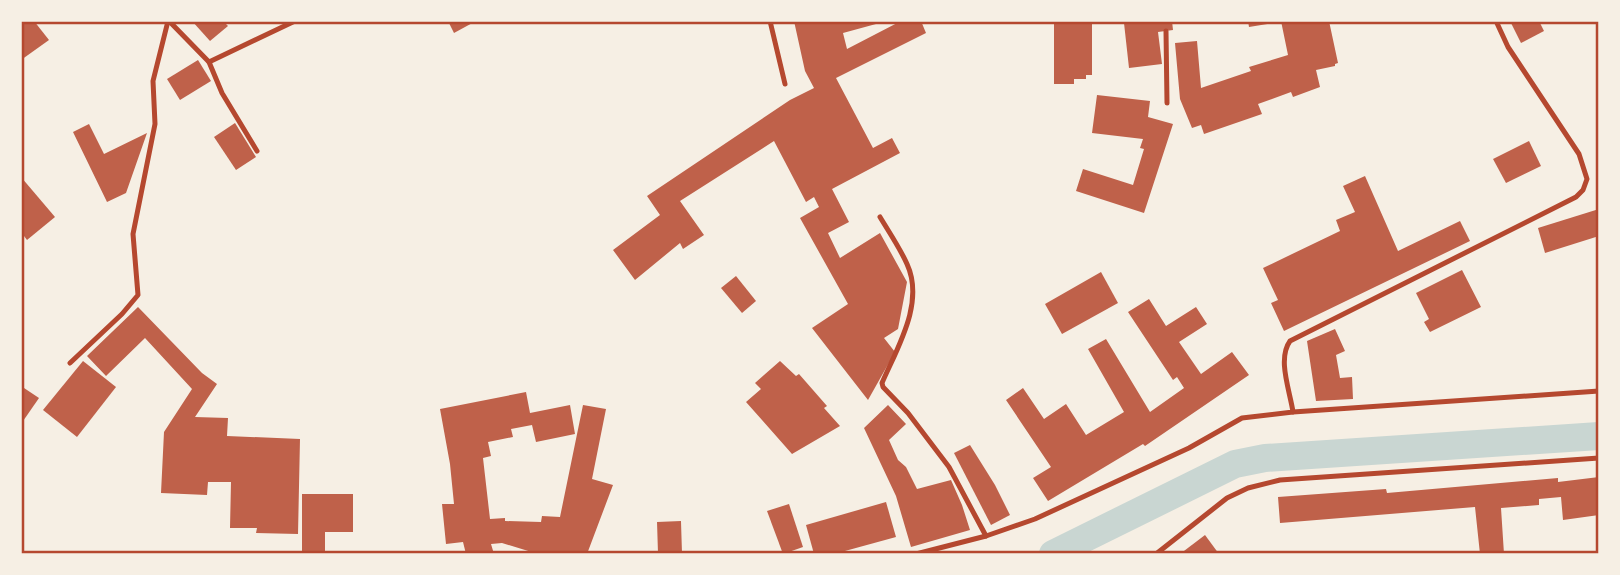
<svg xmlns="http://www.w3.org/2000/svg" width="1620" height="575" font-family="Lora,serif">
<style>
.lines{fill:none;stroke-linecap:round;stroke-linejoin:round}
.canal{stroke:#c9d6d2;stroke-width:28}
.building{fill:#bf614a}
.service{stroke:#b5482f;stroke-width:5}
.neatline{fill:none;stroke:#b5482f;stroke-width:2.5}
</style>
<rect width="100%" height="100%" fill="#f6efe4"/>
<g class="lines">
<!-- canal -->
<path class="canal" d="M1053,554l182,-90 30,-6 334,-22"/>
</g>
<!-- building -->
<g class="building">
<path d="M21,21h13l15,19 -28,20z"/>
<path d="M192,21h31l5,5 -18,15z"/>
<path d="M448,21h28l-22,12z"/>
<path d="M794,21h93l-44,12 4,16 54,-28h20l5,12 -90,45 37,70 19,-10 8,15 -68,36 17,33 -21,11 12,25 40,-25 27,49 -9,47 -14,9 11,14 -27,48 -56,-72 36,-24 -48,-86 19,-11 -5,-10 -8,5 -32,-61 -94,60 24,34 -21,14 -3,-6 -45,37 -22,-30 47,-35 -13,-19 143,-96 24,-12 -9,-17z"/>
<path d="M1054,21h38v54h-6v4h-12v5h-20z"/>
<path d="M1119,21h53l1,9 -15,2 4,32 -33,4 -5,-45 -4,1z"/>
<path d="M1248,21h31v1l-30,5z"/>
<path d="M1281,21h48l9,42 -3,1v2l-19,4 4,17 -27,10 -2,-5 -33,12 4,10 -58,20 -3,-9 -9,3 -12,-29 -5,-56 22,-2 4,47 50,-17 -2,-4 39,-12z"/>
<path d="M1510,21h29l5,10 -23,12z"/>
<path d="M198,60l13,21 -31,19 -13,-21z"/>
<path d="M1097,95l53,6 -2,16 25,7 -29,89 -68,-22 7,-22 50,16 11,-36 -4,-1 3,-9 -51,-6z"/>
<path d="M235,123l21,34 -20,13 -22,-33z"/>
<path d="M89,124l15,30 43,-21 -21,60 -19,9 -34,-70z"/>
<path d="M1529,141l12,25 -35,17 -13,-24z"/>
<path d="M1365,176l33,75 62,-30 10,20 -186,90 -13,-28 7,-3 -15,-32 77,-37 -4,-11 19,-8 -12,-26z"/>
<path d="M21,177l34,40 -28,23 -6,-8z"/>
<path d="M1599,209v27l-54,17 -7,-25z"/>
<path d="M1462,270l19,37 -51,25 -6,-10 5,-3 -13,-26z"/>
<path d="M1101,272l17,31 -56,31 -17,-30z"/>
<path d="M736,276l20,25 -14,12 -21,-25z"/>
<path d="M1149,299l17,27 30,-19 11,17 -28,18 22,32 31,-22 17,23 -104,71 -2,-2 -95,57 -15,-23 18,-11 -45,-67 17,-12 21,31 22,-15 20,31 38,-23 -36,-63 18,-10 44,73 34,-24 -7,-11 -4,3 -45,-68z"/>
<path d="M138,307l64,66 15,11 -22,33 33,1 -1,18 73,3 -2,95 -42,-1 1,-5h-27l1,-46h-23l-1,13 -46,-2 3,-61 28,-43 -47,-51 -39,38 -19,-20z"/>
<path d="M1335,329l10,22 -9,4 4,23 12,-1 1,22 -37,2 -9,-60z"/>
<path d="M83,361l33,26 -39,50 -34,-27z"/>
<path d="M780,361l16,15 3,-2 28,32 -3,2 16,18 -48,28 -46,-52 15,-13 -6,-6z"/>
<path d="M21,386l18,12 -18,26z"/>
<path d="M526,392l4,21 40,-8 5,29 -39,8 -4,-17 -21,4 2,8 -25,5 3,14 -8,2 7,61 15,-1v3l36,1 1,-6 18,1 23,-112 23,4 -14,70 21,6 -26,69h-49l-36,-11 -11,1 3,10h-28l-3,-12 -17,2 -4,-40h12l-4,-40 -10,-55z"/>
<path d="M888,405l18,19 -17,16 9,20 8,7 11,22 34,-9 11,25 8,25 -59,17 -15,-51 -32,-68z"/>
<path d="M970,445l25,40 15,30 -19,10 -37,-72z"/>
<path d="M1599,477v38l-36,5 -2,-23 -22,2v6l-38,3 3,46h-24l-5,-47 -195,16 -2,-26 108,-8 1,4 171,-15v4z"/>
<path d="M302,494h51v38h-28v22h-23z"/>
<path d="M886,502l10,35 -62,17h-20l-8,-29z"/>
<path d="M789,504l14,43 -20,7 -16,-43z"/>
<path d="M681,521l1,33h-24l-1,-32z"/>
<path d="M1205,535l14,19h-39z"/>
</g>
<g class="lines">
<!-- service -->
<g class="service">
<path d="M169,21l40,41 86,-41"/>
<path d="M770,21l15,63"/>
<path d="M1166,31l1,72"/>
<path d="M209,62l13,31 35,58"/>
<path d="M880,217c9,15 20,31 27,47 18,39 -10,84 -25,119l1,4 25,26 41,54 37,69"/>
<path d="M70,363l52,-49 16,-19 -5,-61 22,-110 -2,-43 15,-60"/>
<path d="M1293,412l306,-21"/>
<path d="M916,554l70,-18 49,-17 154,-71 53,-30 51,-6c-3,-21 -16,-53 -3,-71l286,-144 7,-7 4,-11 -8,-25 -71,-107 -12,-26"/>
<path d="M1156,554l71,-56 21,-10 32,-8 319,-22"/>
</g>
</g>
<!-- border -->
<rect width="1620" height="575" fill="none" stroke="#f6efe4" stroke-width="46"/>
<rect x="23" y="23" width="1574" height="529" class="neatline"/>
</svg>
